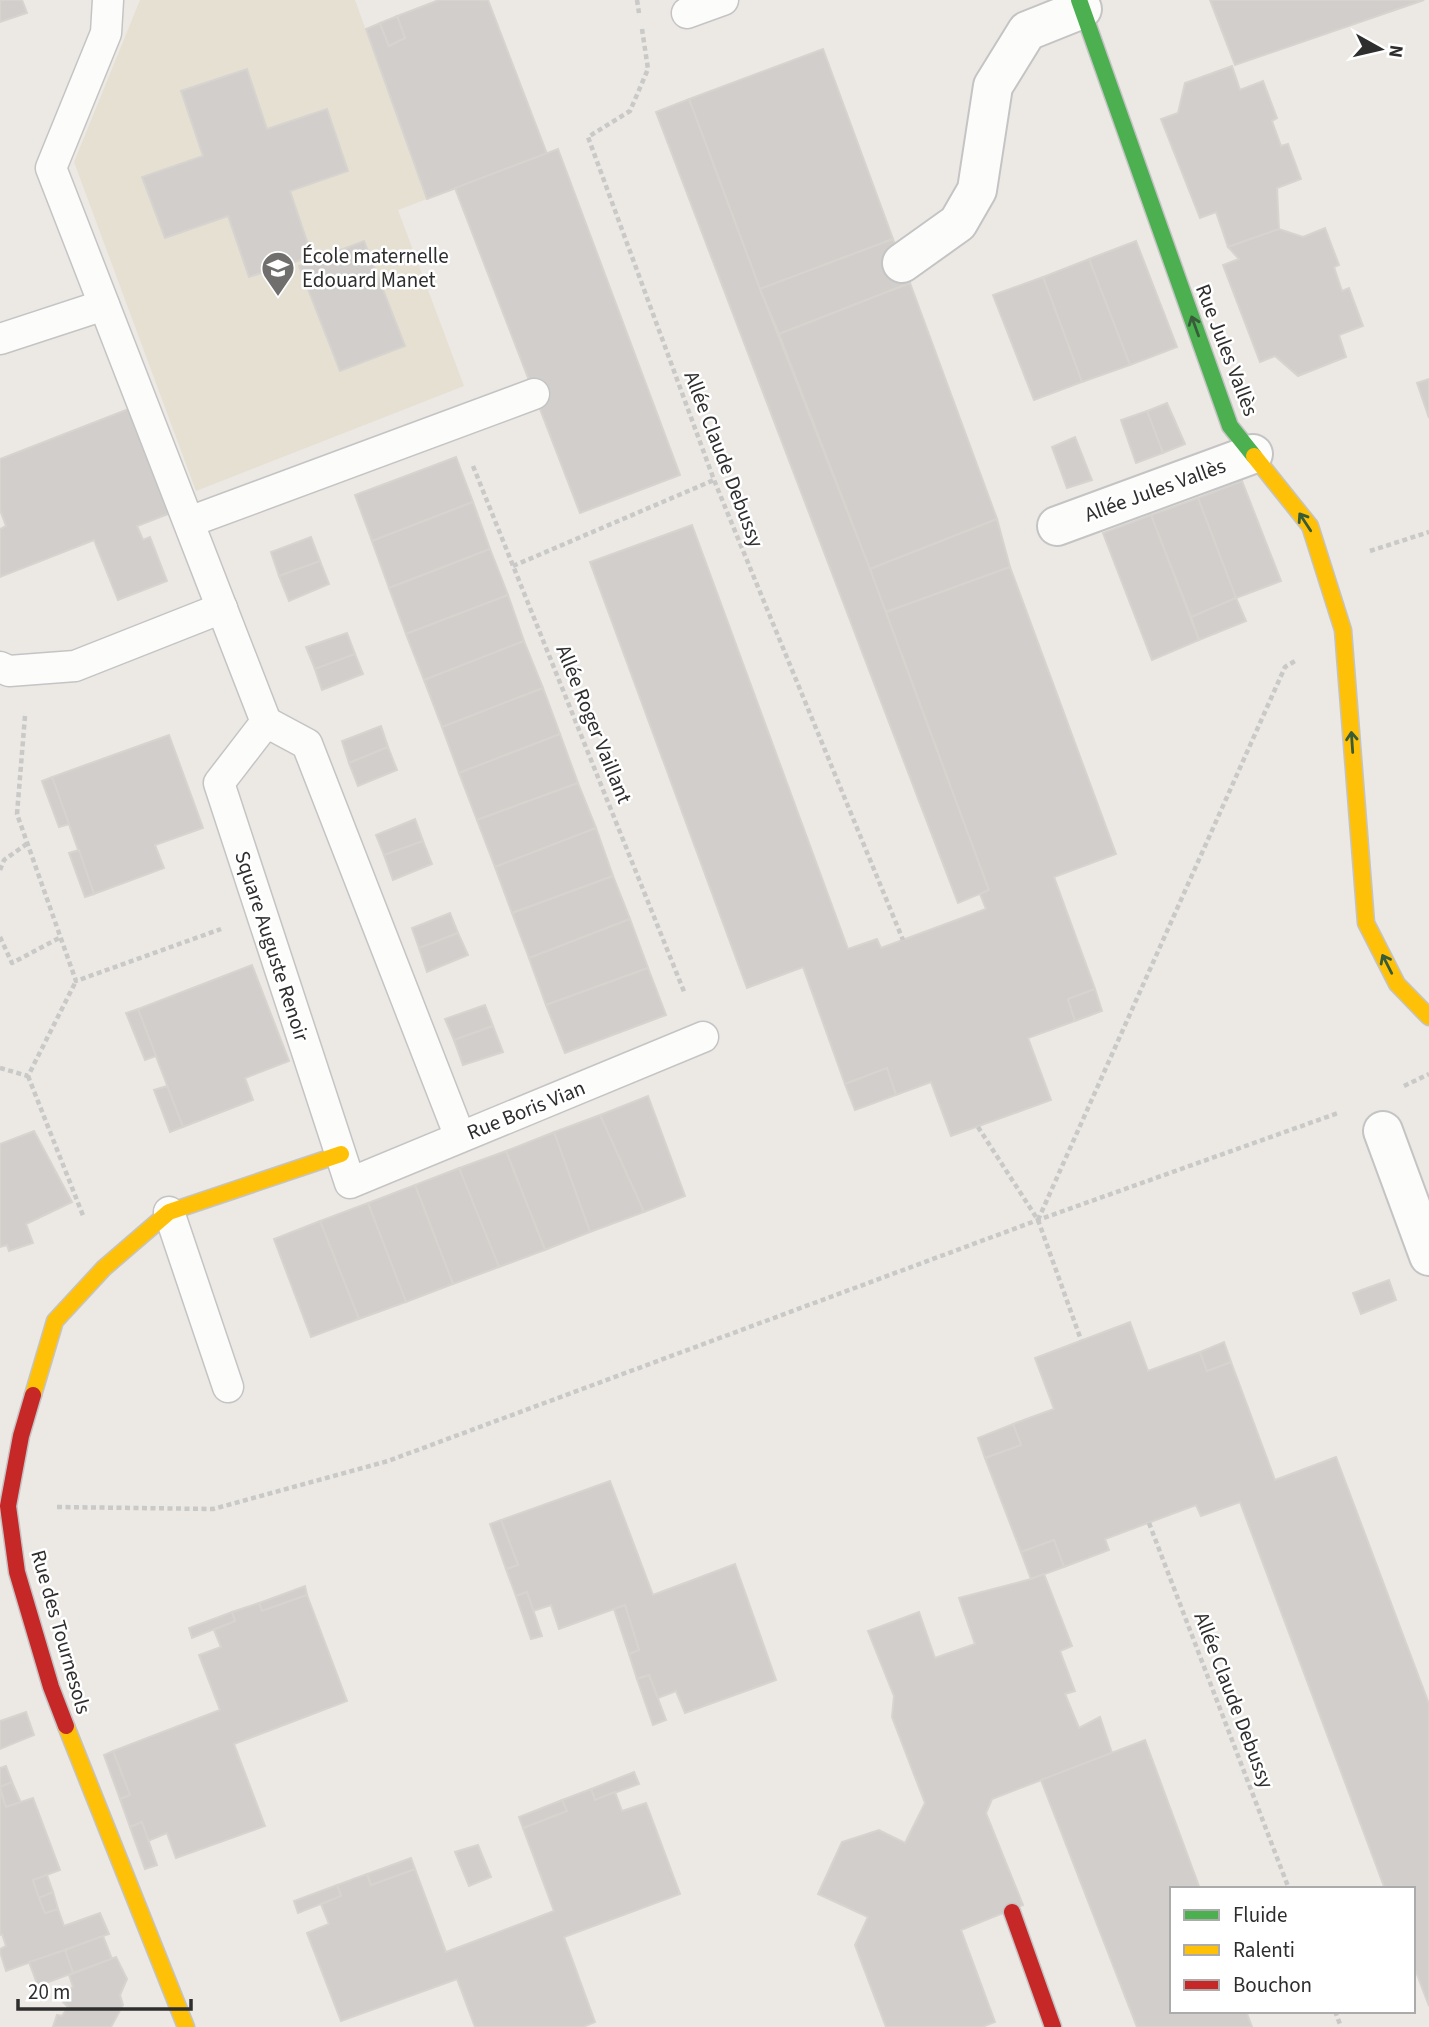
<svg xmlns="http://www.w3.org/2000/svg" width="1429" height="2027" font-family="'Source Sans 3',sans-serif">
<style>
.education{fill:#e6e0d3}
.building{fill:#d1cecb;stroke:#d7d4d0;stroke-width:2}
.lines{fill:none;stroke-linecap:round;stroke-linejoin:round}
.lane-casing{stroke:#c5c4c5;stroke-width:33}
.street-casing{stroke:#c5c4c5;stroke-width:42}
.fast-casing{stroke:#c5c4c5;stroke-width:19}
.slow-casing{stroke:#c5c4c5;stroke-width:19}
.jam-casing{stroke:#c5c4c5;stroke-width:19}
.path{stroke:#c9c9c8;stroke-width:4.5;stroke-dasharray:5 3.5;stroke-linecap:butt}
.lane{stroke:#fcfcfb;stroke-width:30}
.street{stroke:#fcfcfb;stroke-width:38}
.fast{stroke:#4caf50;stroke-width:16}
.slow{stroke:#ffc107;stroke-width:16}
.jam{stroke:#c62828;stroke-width:16}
.oneway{stroke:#385b3a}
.labels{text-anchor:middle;stroke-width:5;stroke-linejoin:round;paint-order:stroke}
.poi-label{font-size:21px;fill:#2e2e2e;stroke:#fff;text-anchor:start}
.street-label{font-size:21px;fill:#2e2e2e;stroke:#fff}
</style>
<rect width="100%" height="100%" fill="#ece8e4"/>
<!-- education -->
<path class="education" d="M140,0h215l72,199 -29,11 66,176 -268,105 -122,-329z"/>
<!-- building -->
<g class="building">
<path d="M0,0h22l5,13 -27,9z"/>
<path d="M439,0h49l59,154 -120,45 -61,-170 14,-6 9,23 16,-8 -8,-22z"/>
<path d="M1210,0h214l-189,65z"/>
<path d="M397,16l8,22 -16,8 -9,-23z"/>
<path d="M823,49l70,190 -133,50 -71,-190z"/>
<path d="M1232,66l8,24 23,-9 14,37 -5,3 9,25 7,-2 13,35 -24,9 2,41 -51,18 -12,-35 -16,6 -39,-99 17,-6 7,-30z"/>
<path d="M247,69l20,60 60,-20 21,62 -58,20 22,65 -63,21 -21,-61 -63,22 -23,-61 61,-21 -22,-65z"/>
<path d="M689,99l71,190 110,280 119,321 -31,13 -302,-791z"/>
<path d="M558,149l122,326 -100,38 -125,-325z"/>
<path d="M1325,228l14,37 -5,2 8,24 7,-3 14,38 -24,9 7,22 -48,19 -23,-20 -15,6 -37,-97 16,-6 -11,-12 51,-18 24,8z"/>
<path d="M893,239l17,44 -131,51 -19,-45z"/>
<path d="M364,241l41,105 -65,25 -41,-105z"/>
<path d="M1136,241l41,106 -47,18 -41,-106z"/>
<path d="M1089,259l41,106 -48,17 -39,-105z"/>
<path d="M1043,277l39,105 -48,18 -41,-105z"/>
<path d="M910,283l87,236 -127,50 -91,-235z"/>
<path d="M1429,379v39l-12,-35z"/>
<path d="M1167,403l18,41 -22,9 -16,-42z"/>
<path d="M131,408l40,105 -34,13 6,14 7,-3 17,44 -49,19 -24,-60 -94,37v-48l6,-3 -6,-16v-51z"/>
<path d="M1147,411l16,42 -27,10 -15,-43z"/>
<path d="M1075,437l17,43 -25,8 -15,-41z"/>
<path d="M456,457l17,45 -101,39 -17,-46z"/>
<path d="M1242,481l39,100 -45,17 -38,-100z"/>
<path d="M1198,498l38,100 -45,19 -40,-102z"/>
<path d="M473,502l17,47 -101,39 -17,-47z"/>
<path d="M1151,515l48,125 -47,20 -49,-127z"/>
<path d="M997,519l13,48 -124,45 -16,-43z"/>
<path d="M692,525l156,424 29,-10 4,9 105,-39 -6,-15 9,-4 -103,-278 124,-45 106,287 -62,23 41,112 -27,10 7,22 -47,17 23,62 -100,36 -20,-54 -35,13 -9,-27 -42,16 -42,-117 -56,21 -157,-426z"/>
<path d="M311,537l9,24 -41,15 -8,-24z"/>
<path d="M490,549l18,46 -102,39 -17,-46z"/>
<path d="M320,561l9,23 -40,17 -10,-25z"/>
<path d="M508,595l16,46 -100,39 -18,-46z"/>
<path d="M1236,598l10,23 -47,19 -8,-23z"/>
<path d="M347,633l8,21 -40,15 -9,-22z"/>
<path d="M524,641l19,47 -101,39 -18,-47z"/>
<path d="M355,654l8,20 -41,16 -7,-21z"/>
<path d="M543,688l17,46 -101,39 -17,-46z"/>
<path d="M381,726l7,21 -39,16 -7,-22z"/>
<path d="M560,734l18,49 -101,37 -18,-47z"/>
<path d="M169,735l34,93 -48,17 9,23 -70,26 -42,-117z"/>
<path d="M388,747l9,23 -39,16 -9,-23z"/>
<path d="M52,777l17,47 -10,3 -17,-46z"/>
<path d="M578,783l18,45 -101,39 -18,-47z"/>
<path d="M415,819l8,22 -39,14 -8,-20z"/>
<path d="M596,828l17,48 -101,37 -17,-46z"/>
<path d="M423,841l9,23 -39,16 -9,-25z"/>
<path d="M79,850l15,44 -9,3 -16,-44z"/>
<path d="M613,876l17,43 -101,39 -17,-45z"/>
<path d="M450,913l8,20 -39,15 -7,-20z"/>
<path d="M630,919l18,49 -102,37 -17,-47z"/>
<path d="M458,933l10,22 -41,17 -8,-24z"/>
<path d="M252,965l37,96 -44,17 8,22 -70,27 -45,-118z"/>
<path d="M648,968l18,47 -101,38 -19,-48z"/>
<path d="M1095,989l7,22 -27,10 -7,-22z"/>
<path d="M485,1005l8,21 -39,14 -9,-21z"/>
<path d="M138,1009l18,47 -11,4 -19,-47z"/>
<path d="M493,1026l10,26 -40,13 -9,-25z"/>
<path d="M887,1068l9,27 -41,15 -10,-26z"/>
<path d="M167,1086l16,41 -13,5 -16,-42z"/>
<path d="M648,1096l37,100 -41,16 -44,-97z"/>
<path d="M600,1115l44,97 -54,20 -36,-100z"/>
<path d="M34,1131l38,71 -46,22 7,19 -24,8 -2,-6 -7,2v-103z"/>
<path d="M554,1132l36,100 -45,18 -39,-99z"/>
<path d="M506,1151l39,99 -46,17 -40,-99z"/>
<path d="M459,1168l40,99 -46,17 -38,-99z"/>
<path d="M415,1185l38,99 -47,18 -38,-99z"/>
<path d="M368,1203l38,99 -47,17 -39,-98z"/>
<path d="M320,1221l39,98 -48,18 -37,-98z"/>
<path d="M1389,1280l7,20 -35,14 -8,-21z"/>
<path d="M1130,1322l18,49 52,-19 7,19 24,-9 44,118 61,-23 93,247v302l-16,-42v-75h-28l-145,-387 -39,14 -5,-11 -91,34 4,11 -45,17 -10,-27 -33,12 -36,-94 36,-13 -8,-21 41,-15 -19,-51z"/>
<path d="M1224,1342l7,20 -24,9 -7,-19z"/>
<path d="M1013,1424l8,21 -36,13 -7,-20z"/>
<path d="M610,1481l43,114 82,-31 41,116 -91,33 -9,-22 -18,7 -9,-23 -12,4 -8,-25 10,-4 -14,-45 -66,24 -8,-24 -18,6 -6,-19 -11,4 -10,-27 12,-4 -17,-45z"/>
<path d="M501,1520l17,45 -12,4 -16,-45z"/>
<path d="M1054,1540l10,27 -33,12 -10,-27z"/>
<path d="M1044,1574l28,72 -12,5 15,40 -10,3 14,34 21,-11 12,36 -115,44 -5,2 -6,14 37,92 -62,25 34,92 -13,5h-96l-31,-82 13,-28 -50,-23 24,-52 37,-12 26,13 20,-40 -33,-86 2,-21 -26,-65 51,-19 16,46 40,-14 -16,-46 72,-19z"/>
<path d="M305,1586l2,9 -45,16 -3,-8z"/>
<path d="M527,1592l15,44 -11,3 -15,-43z"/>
<path d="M307,1595l40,106 -113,43 31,82 -89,32 -9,-25 -19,8 -6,-19 -12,5 -10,-28 10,-4 -17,-44 107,-41 -21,-55 22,-8 -7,-17 21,-9 -3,-9 27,-9 3,8z"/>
<path d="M625,1605l14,45 -10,4 -15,-45z"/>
<path d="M232,1612l3,9 -43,17 -3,-10z"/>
<path d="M649,1675l17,45 -13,5 -16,-46z"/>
<path d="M26,1712l8,23 -34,14v-28z"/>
<path d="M1145,1740l55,149h-28v122h74l6,16h-115l-96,-247z"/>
<path d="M113,1751l17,44 -10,4 -16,-44z"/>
<path d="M6,1766l6,16 -12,5v-19z"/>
<path d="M634,1772l5,12 -44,16 -4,-11z"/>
<path d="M12,1782l9,21 -15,4 -6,-20z"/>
<path d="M591,1789l4,11 20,-8 7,19 24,-8 34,91 -116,43 31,85 -12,5h-108l-18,-48 -116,42 -34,-88 22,-9 -8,-20 20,-8 -4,-11 30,-11 4,11 44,-16 31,83 108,-41 -31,-83 44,-17 -5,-11z"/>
<path d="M0,1791l6,16 27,-9 27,72 -27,10 12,33 13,-4 6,17 36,-13 9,21 -103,37 -6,-19v-3l6,-3 -4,-12 -2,1z"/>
<path d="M562,1800l5,11 -44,17 -4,-11z"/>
<path d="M142,1822l15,43 -12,4 -15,-42z"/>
<path d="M478,1845l13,32 -22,9 -14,-34z"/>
<path d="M411,1858l4,11 -44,16 -4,-11z"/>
<path d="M47,1875l6,17 -14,6 -6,-18z"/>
<path d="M337,1885l4,11 -43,17 -4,-12z"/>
<path d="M53,1892l5,17 -13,4 -6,-15z"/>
<path d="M103,1936l9,23 -39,14 -8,-23z"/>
<path d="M65,1950l8,23 -35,13 -9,-24z"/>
<path d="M116,1957l11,22 -7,16 3,10 -12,22h-58l4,-12 5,1 6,-9 -5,-5 6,-12 4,-3 -4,-12z"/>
</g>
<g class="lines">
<defs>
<g id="lane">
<path d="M108,0l-2,33 -55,135 215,554 -47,61 131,400 353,-146"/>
<path d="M687,13l36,-13"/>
<path d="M0,339l104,-34"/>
<path d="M189,522l345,-128"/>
<path d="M0,667l9,4 66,-5 147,-58"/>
<path d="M266,722l41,22 153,393"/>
<path d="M169,1212l59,175"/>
</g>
<g id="street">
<path d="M902,263l56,-40 19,-33 16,-104 34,-55 55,-22"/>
<path d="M1057,526l196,-72"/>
<path d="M1383,1131l46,125"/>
</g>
<path id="fast" d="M1079,0l151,426 24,30"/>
<g id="slow">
<path d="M1254,456l56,70 33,104 23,293 31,61 32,33"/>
<path d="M33,1395l22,-74 49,-53 65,-56 172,-58"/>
<path d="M66,1726l120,301"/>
</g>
<g id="jam">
<path d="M33,1395l-12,41 -13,70 9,66 34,115 15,39"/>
<path d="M1012,1912l41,115"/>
</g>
</defs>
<!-- lane casing -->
<use href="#lane" class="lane-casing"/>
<!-- street casing -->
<use href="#street" class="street-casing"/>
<!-- fast casing -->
<use href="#fast" class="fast-casing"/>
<!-- slow casing -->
<use href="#slow" class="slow-casing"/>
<!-- jam casing -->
<use href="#jam" class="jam-casing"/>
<!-- path -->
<g class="path">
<path d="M637,0l2,13"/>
<path d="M642,29l6,40 -18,42 -42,26 126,343 189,460"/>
<path d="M473,466l212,528"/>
<path d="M1370,551l59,-19"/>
<path d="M513,566l201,-86"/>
<path d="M25,716l-8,98 59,167 145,-52"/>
<path d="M0,870l4,-10 24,-17"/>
<path d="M0,937l12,26 49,-26"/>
<path d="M0,1068l28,8 48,-95"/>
<path d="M28,1076l56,142"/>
<path d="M1404,1086l25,-12"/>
<path d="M978,1127l60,93 43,120"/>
<path d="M1038,1220l247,-553 10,-6"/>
<path d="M57,1507l156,2 175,-48 650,-241 300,-107"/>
<path d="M1149,1523l140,366"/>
<path d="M1335,2011l6,16"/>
</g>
<!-- lane -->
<use href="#lane" class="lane"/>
<!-- street -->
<use href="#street" class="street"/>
<!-- fast -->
<use href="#fast" class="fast"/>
<!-- slow -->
<use href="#slow" class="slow"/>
<!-- jam -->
<use href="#jam" class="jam"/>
</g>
<!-- one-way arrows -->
<defs><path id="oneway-shaft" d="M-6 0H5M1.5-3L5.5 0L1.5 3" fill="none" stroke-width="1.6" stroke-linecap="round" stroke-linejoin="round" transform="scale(1.75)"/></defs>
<g class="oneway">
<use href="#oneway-shaft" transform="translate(1195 326) rotate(-110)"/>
<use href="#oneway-shaft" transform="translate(1305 522) rotate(-123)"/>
<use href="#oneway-shaft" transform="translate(1352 742) rotate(-94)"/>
<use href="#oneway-shaft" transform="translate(1387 964) rotate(-117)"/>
</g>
<!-- icons -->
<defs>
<symbol id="school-pin" viewBox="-11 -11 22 30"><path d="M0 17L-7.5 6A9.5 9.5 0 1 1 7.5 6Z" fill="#706f6e" stroke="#fff"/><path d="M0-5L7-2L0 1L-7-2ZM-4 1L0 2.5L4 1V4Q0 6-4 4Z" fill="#fff"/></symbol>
</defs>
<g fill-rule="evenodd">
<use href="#school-pin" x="259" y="249" width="38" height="52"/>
</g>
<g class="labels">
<!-- poi labels -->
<g class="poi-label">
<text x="302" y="263">École maternelle<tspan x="302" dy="24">Edouard Manet</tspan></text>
</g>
<!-- street labels -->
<g class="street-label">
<text transform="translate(1227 350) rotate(69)" y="7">Rue Jules Vallès</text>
<text transform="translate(724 459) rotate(69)" y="7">Allée Claude Debussy</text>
<text transform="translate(1155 490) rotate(-20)" y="7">Allée Jules Vallès</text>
<text transform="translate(594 724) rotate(68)" y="7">Allée Roger Vaillant</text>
<text transform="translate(272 946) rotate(72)" y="7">Square Auguste Renoir</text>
<text transform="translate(526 1110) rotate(-22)" y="7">Rue Boris Vian</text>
<text transform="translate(61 1632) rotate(74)" y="7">Rue des Tournesols</text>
<text transform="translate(1234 1700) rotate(69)" y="7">Allée Claude Debussy</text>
</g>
</g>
<!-- legend -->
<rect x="1170" y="1887" width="245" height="126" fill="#ffffff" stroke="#ababab" stroke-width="2"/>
<rect x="1184" y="1910" width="35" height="10" fill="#4caf50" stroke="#ababab" stroke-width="2"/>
<text x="1233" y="1922" font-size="21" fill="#2e2e2e">Fluide</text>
<rect x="1184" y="1945" width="35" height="10" fill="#ffc107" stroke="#ababab" stroke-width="2"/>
<text x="1233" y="1957" font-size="21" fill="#2e2e2e">Ralenti</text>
<rect x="1184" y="1980" width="35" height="10" fill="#c62828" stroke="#ababab" stroke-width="2"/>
<text x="1233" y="1992" font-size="21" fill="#2e2e2e">Bouchon</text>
<!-- north arrow -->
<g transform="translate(1380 49) rotate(98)" stroke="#ffffff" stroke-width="5" paint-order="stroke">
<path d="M0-5L12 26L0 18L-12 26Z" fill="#2e2e2e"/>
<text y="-10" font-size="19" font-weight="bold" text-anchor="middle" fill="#2e2e2e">N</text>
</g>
<!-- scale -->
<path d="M18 1999v10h173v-10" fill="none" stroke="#2e2e2e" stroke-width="3.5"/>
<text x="28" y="1999" font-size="21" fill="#2e2e2e" stroke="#ffffff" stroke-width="5" paint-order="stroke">20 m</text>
</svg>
